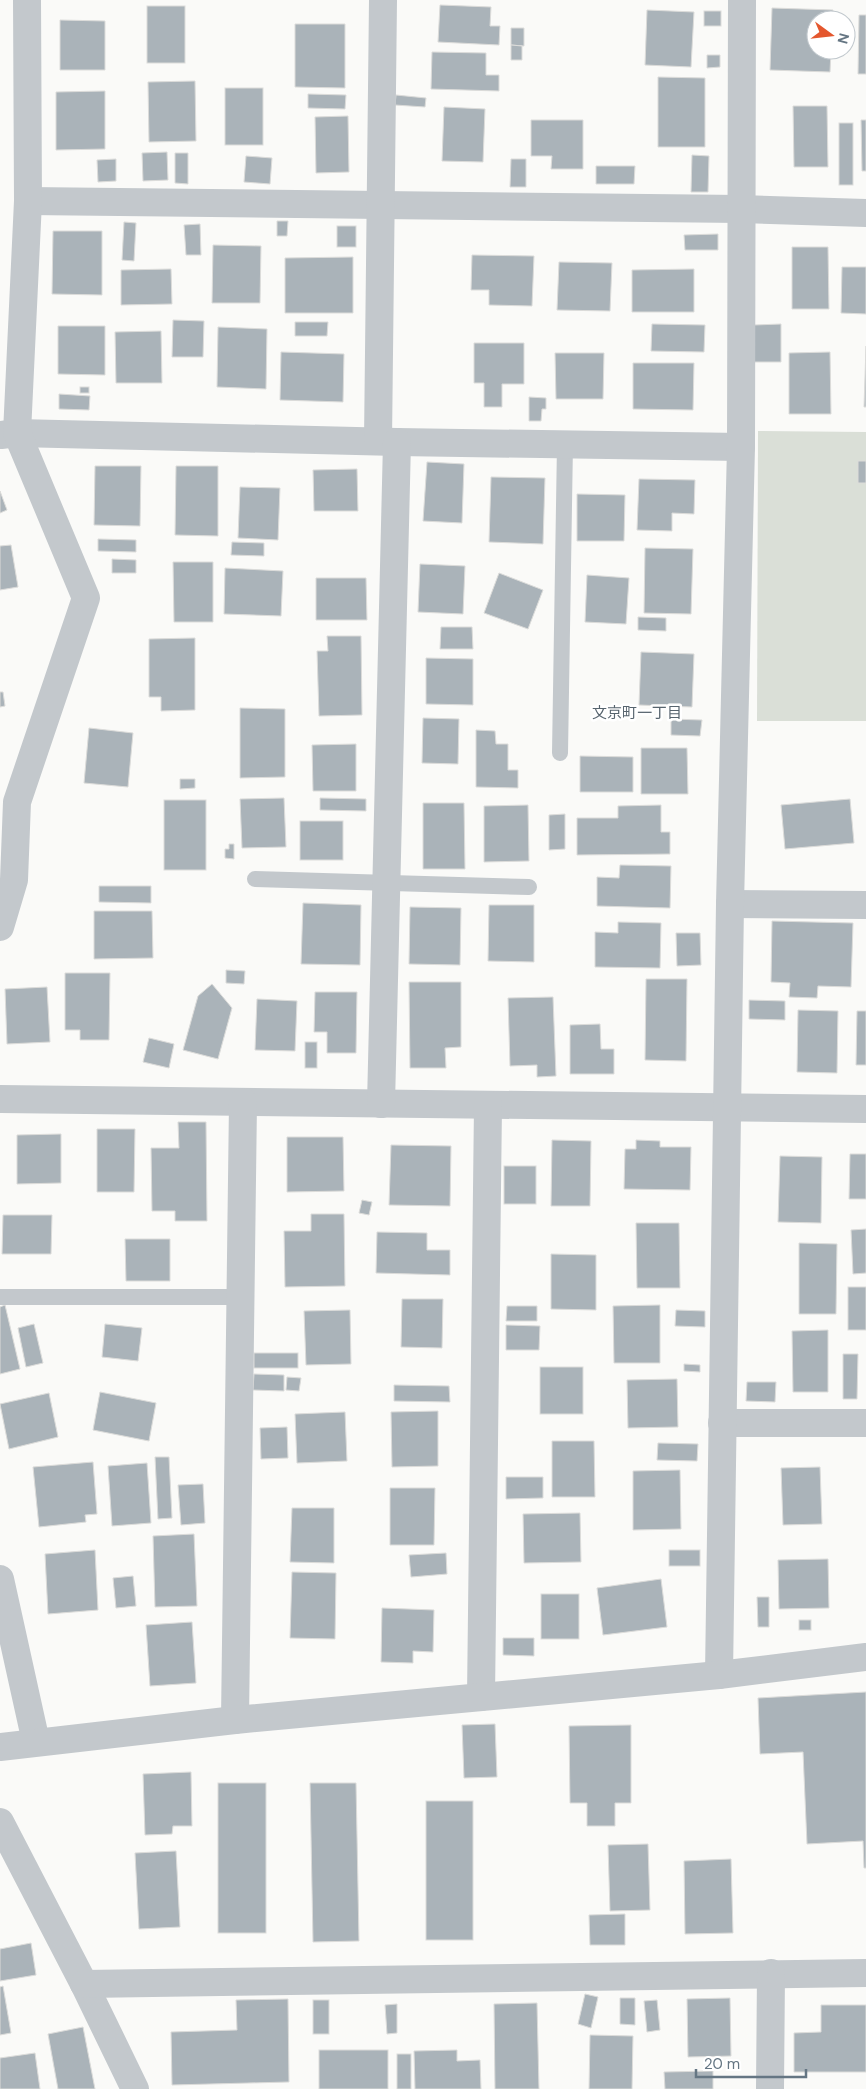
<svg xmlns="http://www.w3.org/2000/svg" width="866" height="2089" font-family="'DM Sans','Noto Sans JP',sans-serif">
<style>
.green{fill:#dadfd7}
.building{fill:#aab3b9;stroke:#dcdcda}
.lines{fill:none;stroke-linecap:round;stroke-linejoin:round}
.service{stroke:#c3c8cc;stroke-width:16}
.minor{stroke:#c3c8cc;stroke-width:28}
.tertiary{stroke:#c3c8cc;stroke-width:28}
.labels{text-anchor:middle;stroke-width:5;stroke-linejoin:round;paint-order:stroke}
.neighbourhood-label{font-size:15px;fill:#57646e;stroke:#fff}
</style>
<rect width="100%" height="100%" fill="#fafaf8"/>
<!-- green -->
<path class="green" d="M758,431l108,1v289h-109z"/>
<!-- building -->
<g class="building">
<path d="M440,5l51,2 -1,19h10l-1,19 -61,-3z"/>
<rect x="147" y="6" width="38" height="57"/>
<path d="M772,8l61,2 -1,10h-16v30h15l-1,22 -60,-2z"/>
<path d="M647,10l47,2 -3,55 -46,-2z"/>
<rect x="704" y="11" width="17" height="15"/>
<path d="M859,15h7v59h-8z"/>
<path d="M60,20l45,1v49h-45z"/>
<path d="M295,24h50v64l-50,-1z"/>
<path d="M511,28h13v18l-13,-1z"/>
<path d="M511,45l11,1v14h-11z"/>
<path d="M432,52l54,1v22h13v16l-68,-2z"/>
<path d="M707,55h13v12l-13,1z"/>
<path d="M658,77l47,1v69h-47z"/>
<path d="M195,81l1,60 -47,1 -1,-60z"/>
<rect x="225" y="88" width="38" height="57"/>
<path d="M105,91v58l-49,1v-58z"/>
<path d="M308,94l38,1 -1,14 -37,-1z"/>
<path d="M396,95l30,3 -1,9 -30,-2z"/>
<path d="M793,106h34l1,61h-34z"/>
<path d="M444,107l41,2 -2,53 -41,-1z"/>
<path d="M348,116l1,56 -33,1 -1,-56z"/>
<path d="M531,120h52v49h-32l1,-13h-21z"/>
<path d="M861,120h5v51h-4z"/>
<rect x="839" y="123" width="14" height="62"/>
<path d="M167,152l1,28 -25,1 -1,-28z"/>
<path d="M175,153h13v31l-13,-1z"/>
<path d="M692,155l17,1 -1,36h-17z"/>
<path d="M246,156l26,2 -2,26 -26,-2z"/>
<path d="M116,159v22l-18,1 -1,-22z"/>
<path d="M511,159h15v28h-16z"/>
<path d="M596,166h39l-1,18h-38z"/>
<path d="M277,221h11l-1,15h-10z"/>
<path d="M124,222l12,1 -2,38 -12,-1z"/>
<path d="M200,224l1,31h-15l-2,-30z"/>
<rect x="337" y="226" width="19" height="21"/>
<path d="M53,231h49v64l-50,-1z"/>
<path d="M718,234v16h-33l-1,-15z"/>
<path d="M213,245l48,1 -1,57h-48z"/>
<path d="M792,247h36l1,62h-37z"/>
<path d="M472,255l62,1 -2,50 -43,-1v-15h-18z"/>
<path d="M353,257v56h-68v-55z"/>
<path d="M559,262l53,1 -2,48 -53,-1z"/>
<path d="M842,267h24v47l-25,-1z"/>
<path d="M171,269l1,35 -51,1v-35z"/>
<path d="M694,269v43h-62v-42z"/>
<path d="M173,320l31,1 -1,36h-31z"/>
<path d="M295,322h33l-1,14h-32z"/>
<path d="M652,324l53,1 -1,27 -53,-1z"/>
<path d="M781,324v38h-28l1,-37z"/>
<path d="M58,326h47v49l-47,-1z"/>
<path d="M218,327l49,2 -1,60 -49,-2z"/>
<path d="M161,331l1,52h-46l-1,-51z"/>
<path d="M474,343h50v41h-22v23h-18v-24h-10z"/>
<path d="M866,346v61h-2z"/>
<path d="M281,352l63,2 -1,48 -63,-2z"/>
<path d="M830,352l1,62h-42v-61z"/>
<path d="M555,353h49l-1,46h-47z"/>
<path d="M633,363h61l-1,47 -60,-1z"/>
<rect x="80" y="387" width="9" height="6"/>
<path d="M59,394l31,2 -1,14 -30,-1z"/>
<path d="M529,397l17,1v11h-4l-1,12h-12z"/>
<rect x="858" y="461" width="8" height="22"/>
<path d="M427,462l37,2 -2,59 -39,-2z"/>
<path d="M95,466h46l-1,60 -46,-1z"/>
<path d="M176,466h42v70l-43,-1z"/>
<path d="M357,469l1,42h-44l-1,-41z"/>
<path d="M491,477l54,1 -2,66 -54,-2z"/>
<path d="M639,479l56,1 -1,34 -22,-1v18l-35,-1z"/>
<path d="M240,487l40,1 -2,52 -40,-2z"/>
<path d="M0,491l7,19 -7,3z"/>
<path d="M577,494l48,1 -1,46h-47z"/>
<path d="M98,539l38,1v12l-38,-1z"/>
<path d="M232,542l32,1v13l-33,-1z"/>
<path d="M11,545l7,42 -18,3v-44z"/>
<path d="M645,548l48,1 -2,65 -47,-1z"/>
<path d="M112,559l24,1v13h-24z"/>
<path d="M173,562h40v60h-39z"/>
<path d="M420,564l45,2 -2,48 -45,-2z"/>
<path d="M225,568l58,3 -2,45 -57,-2z"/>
<path d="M499,573l44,17 -15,39 -44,-16z"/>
<path d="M587,575l42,3 -3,46 -41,-2z"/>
<path d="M316,578h50l1,42h-51z"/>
<path d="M638,617l28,1v13l-28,-1z"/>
<path d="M441,627h31l1,22h-33z"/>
<path d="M327,636h34l1,79 -43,1 -2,-65h11z"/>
<path d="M195,638v72l-34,1v-14h-12v-58z"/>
<path d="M641,652l53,2 -2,53 -53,-2z"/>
<path d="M426,658l47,1v46l-47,-1z"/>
<path d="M0,692h3l2,14 -5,1z"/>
<path d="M240,708l45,1v68l-45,1z"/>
<path d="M423,718l36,1 -1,45 -36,-1z"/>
<path d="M671,719l31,1 -2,16 -29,-1z"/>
<path d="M89,728l44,5 -5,54 -44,-4z"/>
<path d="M476,730l19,1 1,13h12v26h10v18l-42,-1z"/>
<path d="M356,744v47h-43l-1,-46z"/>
<path d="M641,748h46l1,46h-47z"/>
<path d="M580,756l53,1v35h-53z"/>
<path d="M180,779h15v9l-15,1z"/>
<path d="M284,798l2,49 -44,1 -2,-49z"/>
<path d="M320,798l46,1v12l-46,-1z"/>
<path d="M850,799l4,44 -69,6 -4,-44z"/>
<rect x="164" y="800" width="42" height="70"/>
<path d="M423,803h41l1,66h-42z"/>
<path d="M528,805l1,56 -45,1v-56z"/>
<path d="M661,805v27h9v22l-93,1v-37h41v-12z"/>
<path d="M565,814v35l-16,1v-35z"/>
<rect x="300" y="821" width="43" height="39"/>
<path d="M229,844h5v15l-9,-1v-9h4z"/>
<path d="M620,865l51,1 -1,42 -73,-2v-29l22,1z"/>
<path d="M99,886h52v17l-52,-1z"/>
<path d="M303,903l58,2 -1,60 -59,-1z"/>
<path d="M489,905h45v57l-46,-1z"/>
<path d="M410,907l51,1 -1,57 -51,-1z"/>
<path d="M94,911h58l1,47 -59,1z"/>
<path d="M772,921l81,2 -2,64 -33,-1 -1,12 -28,-1 1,-14 -19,-1z"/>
<path d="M618,922l43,1 -1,45 -65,-1v-35l23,1z"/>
<path d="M676,933h24l1,32 -24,1z"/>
<path d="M226,970l19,1 -1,13 -18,-1z"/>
<path d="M65,973h45l-1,67h-29v-10h-15z"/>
<path d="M646,979h41l-1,82 -41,-1z"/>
<path d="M409,982h52v65l-16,1 1,20h-36z"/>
<path d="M212,984l20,24 -14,51 -35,-9 15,-54z"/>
<path d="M47,987l3,55 -43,2 -2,-55z"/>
<path d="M315,992h42l-1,61h-29v-21h-13z"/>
<path d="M553,997l3,79 -19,1v-12l-27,1 -2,-68z"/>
<path d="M257,999l40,2 -2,50 -40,-1z"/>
<path d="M749,1000l36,1v19l-36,-1z"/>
<path d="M798,1010l40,1 -1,62 -40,-1z"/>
<path d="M857,1011h9v54h-10z"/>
<path d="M600,1024l1,25h13v25h-44v-49z"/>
<path d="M149,1038l25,6 -5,24 -26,-6z"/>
<rect x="305" y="1042" width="12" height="26"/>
<path d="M178,1122h28l1,99h-32v-10h-23l-1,-63h28z"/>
<path d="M97,1129h38l-1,63h-37z"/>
<path d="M61,1134v49l-44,1v-49z"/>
<path d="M287,1137h56l1,54 -57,1z"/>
<path d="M552,1140l39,1 -1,65h-39z"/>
<path d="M636,1140l24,1v6h31l-1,43 -66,-1 1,-40h11z"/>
<path d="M391,1145l60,1 -1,60 -61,-1z"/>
<path d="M850,1154h16v45h-17z"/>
<path d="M780,1156l42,1 -1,66 -43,-1z"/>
<rect x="504" y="1166" width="32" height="38"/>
<path d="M362,1200l10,2 -3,13 -10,-2z"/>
<path d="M311,1214h33l1,72 -60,1 -1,-56h27z"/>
<path d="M3,1215h49l-1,39h-49z"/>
<path d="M636,1223h43l1,65h-43z"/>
<path d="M866,1229v44l-13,1 -2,-44z"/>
<path d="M377,1232l50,1v17h23v25l-74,-2z"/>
<path d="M125,1239h45v42h-44z"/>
<path d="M799,1243l38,1 -1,70h-37z"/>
<path d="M551,1254l45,1v55l-45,-1z"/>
<rect x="848" y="1287" width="18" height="43"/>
<path d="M402,1299h41l-1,49 -41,-1z"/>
<path d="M5,1305l15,64 -20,5v-67z"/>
<path d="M660,1305v58h-46l-1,-57z"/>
<path d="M507,1306h30v15h-31z"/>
<path d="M350,1310l1,54 -45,1 -2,-54z"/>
<path d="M676,1310l29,1v16l-30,-1z"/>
<path d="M34,1324l9,39 -17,4 -8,-39z"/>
<path d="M105,1324l37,4 -4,33 -36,-4z"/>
<path d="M506,1325l34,1 -1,24h-33z"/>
<path d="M828,1330v62h-35l-1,-61z"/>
<rect x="254" y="1353" width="44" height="15"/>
<path d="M843,1354h15l-1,45h-14z"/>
<path d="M684,1364l16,1v7l-16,-1z"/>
<rect x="540" y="1367" width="43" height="47"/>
<path d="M254,1374l30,1v16l-31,-1z"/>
<path d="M287,1377l14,1 -2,13 -13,-1z"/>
<path d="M677,1379l1,48 -50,1 -1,-48z"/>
<path d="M747,1382h29l-1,20 -29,-1z"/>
<path d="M394,1385l55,1 1,16 -56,-1z"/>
<path d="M100,1392l56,11 -7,38 -56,-11z"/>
<path d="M49,1393l9,44 -49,12 -9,-45z"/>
<path d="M438,1411v55l-46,1 -1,-55z"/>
<path d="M345,1412l2,49 -50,2 -2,-49z"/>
<path d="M287,1427l1,31 -27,1 -1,-31z"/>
<path d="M552,1441h42l1,56h-43z"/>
<path d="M658,1443l40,1 -1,17 -40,-1z"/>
<path d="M155,1457h14l3,61 -14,1z"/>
<path d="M93,1462l4,52 -12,1 1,7 -47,5 -6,-60z"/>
<path d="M147,1463l4,60 -39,3 -4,-60z"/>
<path d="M820,1467l2,57 -39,1 -2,-57z"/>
<path d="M680,1470l1,59 -48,1v-59z"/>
<path d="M506,1477h37v21l-37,1z"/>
<path d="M203,1484l2,39 -24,2 -3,-40z"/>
<path d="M390,1488h45l-1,57h-44z"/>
<path d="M292,1508h42v55l-44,-1z"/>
<path d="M580,1513l1,49 -57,1 -1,-49z"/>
<path d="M194,1534l3,72 -42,1 -2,-71z"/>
<path d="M95,1550l3,60 -50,4 -3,-60z"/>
<rect x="669" y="1550" width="31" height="16"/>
<path d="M446,1553l1,21 -36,3 -2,-22z"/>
<path d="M828,1559l1,49 -50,1 -1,-49z"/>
<path d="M292,1572l44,1 -1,66 -45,-1z"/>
<path d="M133,1576l3,30 -20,2 -3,-30z"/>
<path d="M661,1579l6,48 -64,8 -6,-47z"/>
<rect x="541" y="1594" width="38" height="45"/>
<path d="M757,1597h12v30h-11z"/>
<path d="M382,1608l52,2 -1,42 -20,-1v12l-32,-1z"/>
<rect x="799" y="1620" width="12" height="10"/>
<path d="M192,1622l4,61 -46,3 -4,-61z"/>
<path d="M503,1638h31v18l-31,-1z"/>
<path d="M866,1692v176h-2l-1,-27 -56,3 -4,-92 -43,2 -2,-56z"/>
<path d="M495,1724l2,53 -33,1 -2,-53z"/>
<path d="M631,1725v78h-16v23h-28v-23h-17l-1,-77z"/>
<path d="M191,1772l1,54h-19l-1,8 -27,1 -2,-61z"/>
<rect x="218" y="1783" width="48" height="150"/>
<path d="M310,1783h46l3,158 -46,1z"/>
<rect x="426" y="1801" width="47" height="139"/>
<path d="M648,1844l2,66 -40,1 -2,-66z"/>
<path d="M176,1851l4,76 -41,2 -4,-76z"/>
<path d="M731,1859l2,74 -48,1 -1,-73z"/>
<path d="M625,1914v31h-35l-1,-30z"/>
<path d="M31,1943l5,32 -36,6v-32z"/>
<path d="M3,1986l8,47 -11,2v-48z"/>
<path d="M585,1994l13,3 -7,31 -13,-4z"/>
<path d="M620,1998h15v27l-15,-1z"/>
<path d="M730,1998l1,58 -43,1 -1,-58z"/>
<path d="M288,1999l1,83 -117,3 -1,-53 66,-2 -1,-30z"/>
<rect x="313" y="2000" width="16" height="34"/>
<path d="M657,2000l3,30 -13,2 -3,-31z"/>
<path d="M537,2003l2,86h-44l-1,-85z"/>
<path d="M397,2004v29l-10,1 -2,-29z"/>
<path d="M821,2005h45v67h-72v-39l27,-1z"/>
<path d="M83,2027l12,62h-37l-10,-55z"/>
<path d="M590,2035l43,1 -1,53h-43z"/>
<rect x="319" y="2050" width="69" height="39"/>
<path d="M457,2050v11l23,-1 1,29h-66l-1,-38z"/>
<path d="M35,2053l5,36h-40v-31z"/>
<rect x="397" y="2054" width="14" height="35"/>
<path d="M713,2071v18h-48l-1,-17z"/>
</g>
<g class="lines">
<!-- service -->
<g class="service">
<path d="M560,753l5,-309"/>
<path d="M255,879l274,8"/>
<path d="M0,1297h241"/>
</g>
<!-- minor -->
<g class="minor">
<path d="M28,201l713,8 125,4"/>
<path d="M1,435l16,-2 380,9 344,5"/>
<path d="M378,441l5,-441"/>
<path d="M730,904l136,1"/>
<path d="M0,927l14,-47 3,-78 69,-204 -69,-165 11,-232 -1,-201"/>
<path d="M0,1099l866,10"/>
<path d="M381,1104l16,-662"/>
<path d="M722,1423h144"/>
<path d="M0,1579l36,163"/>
<path d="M719,1675l11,-771 11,-457 1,-447"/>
<path d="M481,1697l7,-592"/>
<path d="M235,1720l8,-618"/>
<path d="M0,1822l84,162 51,105"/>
<path d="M84,1984l782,-11"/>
<path d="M770,2089l1,-116"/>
</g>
<!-- tertiary -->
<path class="tertiary" d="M0,1747l235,-27 484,-45 147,-18"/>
</g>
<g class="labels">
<!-- neighbourhood labels -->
<g class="neighbourhood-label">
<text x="637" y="718">文京町一丁目</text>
</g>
</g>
<!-- north arrow -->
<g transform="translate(831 35) rotate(105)"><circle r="24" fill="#ffffff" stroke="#c1c8cd"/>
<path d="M0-4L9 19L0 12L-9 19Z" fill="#e4572e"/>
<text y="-8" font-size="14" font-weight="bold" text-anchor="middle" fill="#657683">N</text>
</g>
<!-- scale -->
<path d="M696 2069v8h110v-8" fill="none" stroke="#657683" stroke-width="2.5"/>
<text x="704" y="2069" font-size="15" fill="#657683" stroke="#ffffff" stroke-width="4" paint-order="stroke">20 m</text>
</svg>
